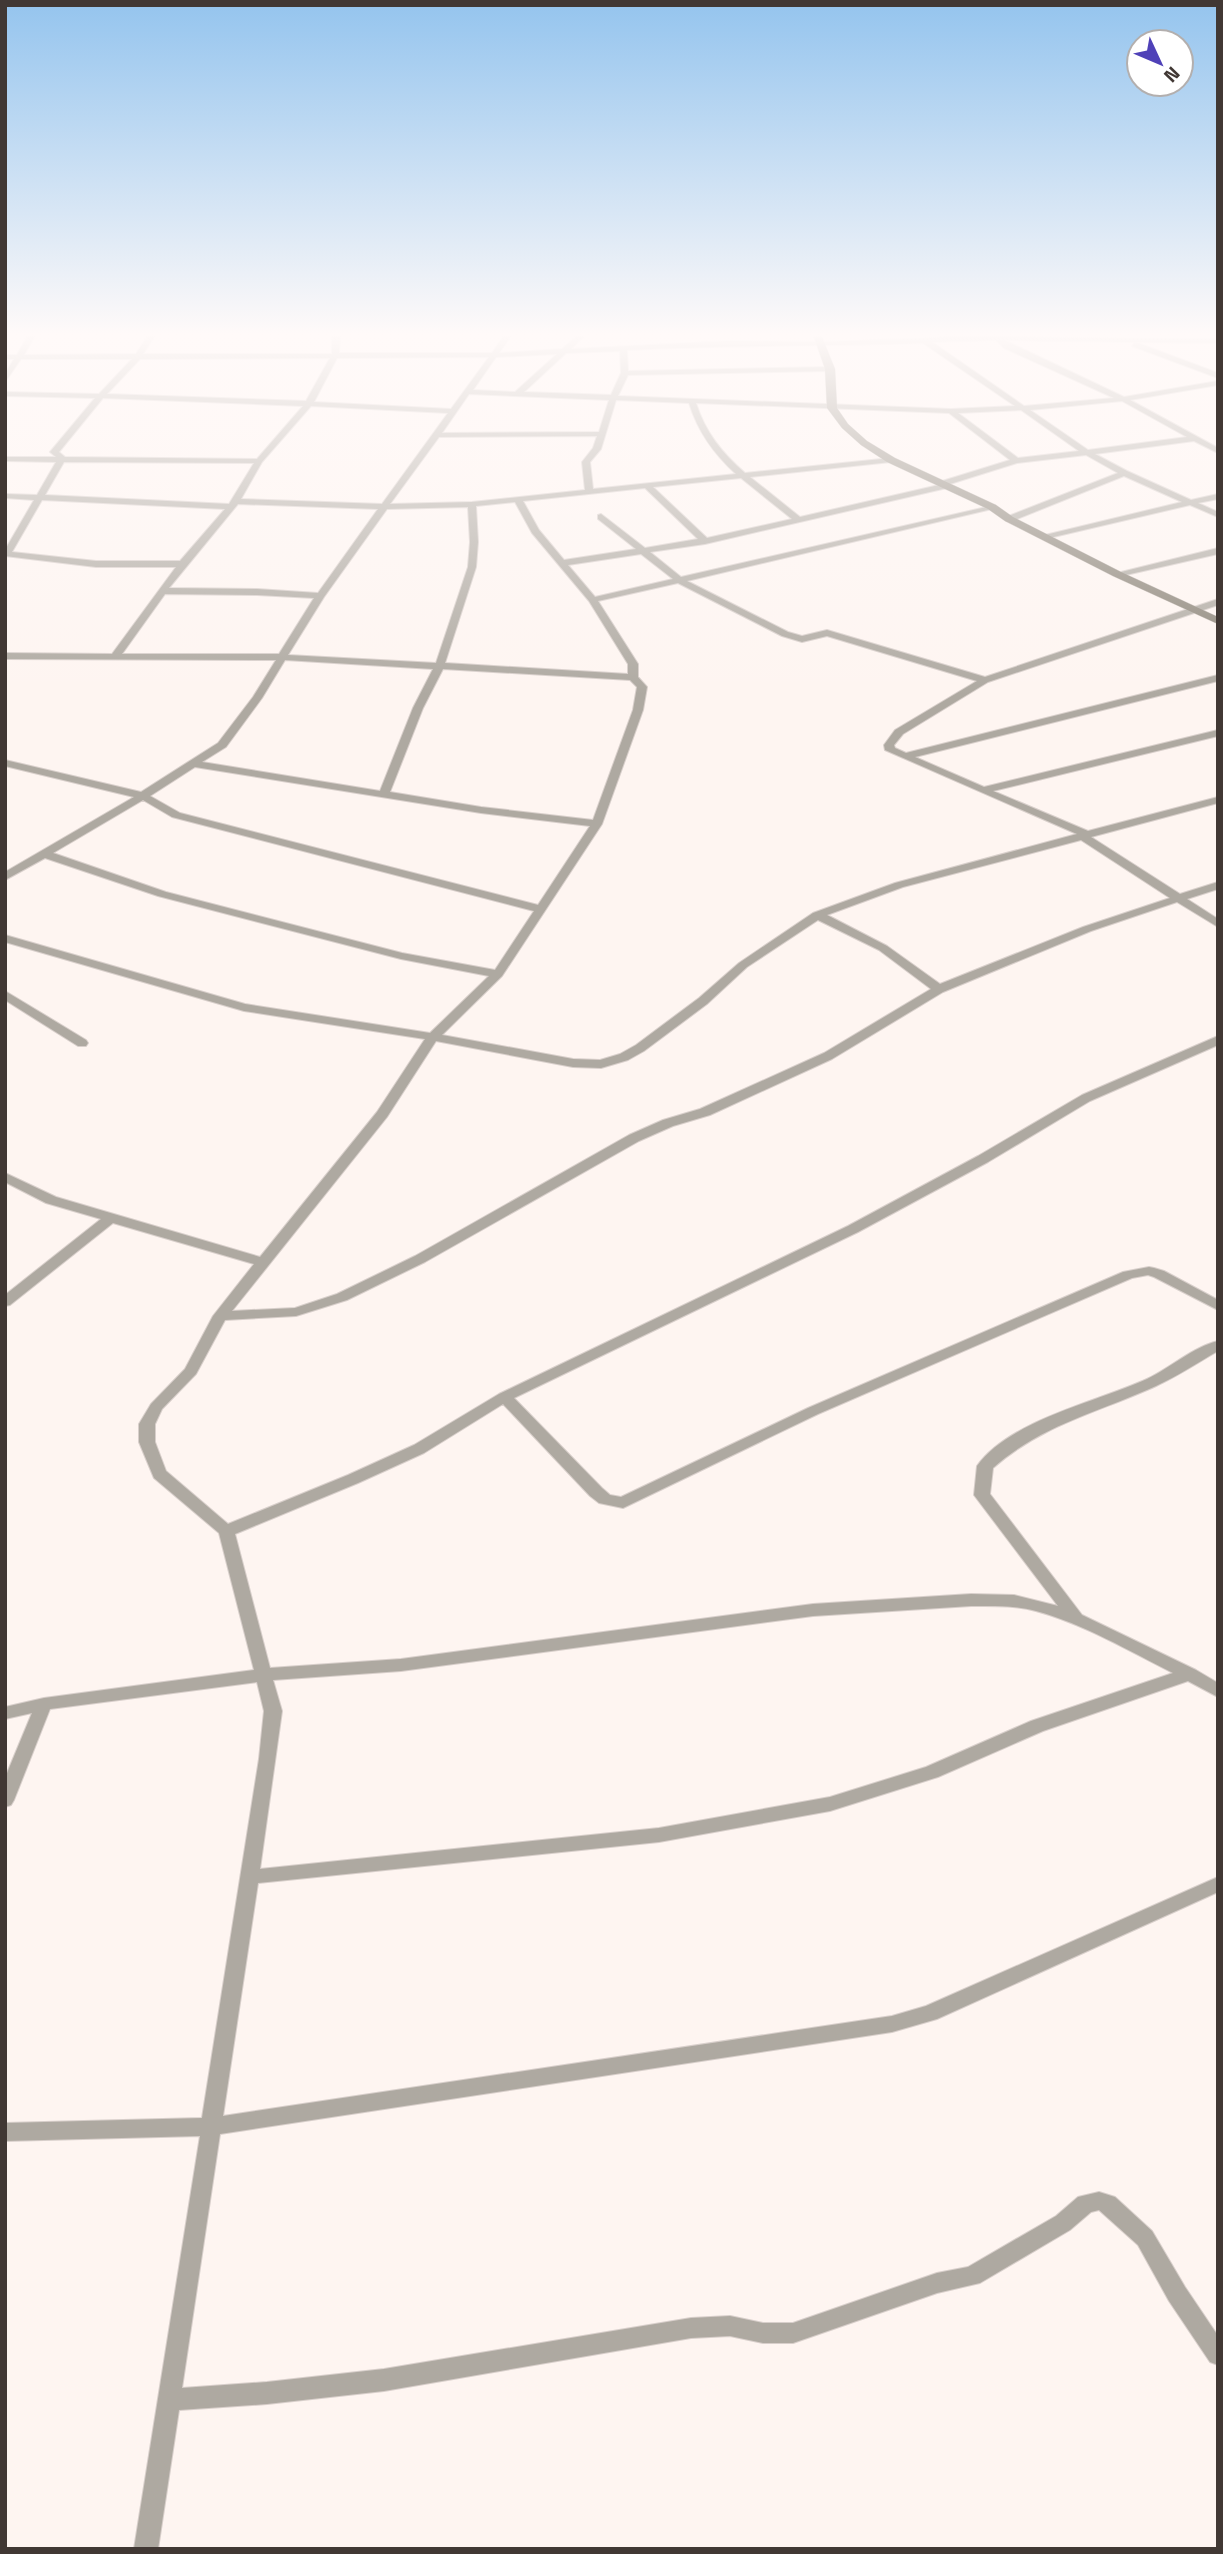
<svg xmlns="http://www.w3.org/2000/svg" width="1223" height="2554" font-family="'Titillium Web',sans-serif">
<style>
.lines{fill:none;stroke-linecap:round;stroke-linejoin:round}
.street-casing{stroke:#d8cfcb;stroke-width:2}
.secondary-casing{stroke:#d8cfcb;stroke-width:1}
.street{fill:#aea9a1;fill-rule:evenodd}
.secondary{fill:#8a8377;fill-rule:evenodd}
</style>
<rect width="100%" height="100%" fill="#fef5f1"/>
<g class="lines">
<defs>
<g id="street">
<path d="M27,337h7l-10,18 112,-1 11,-17h7l-11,17h189v-17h8l-1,16h153l11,-16h7l-11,16 63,-4 14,-12h7l-12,12 158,-8 91,1 140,-5 258,2v4l-83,-1 83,31v5l-86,-32 3,-4 -131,-2 120,57 94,-16v4l-88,15 88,48v5l-24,-12 -99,13 32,17 64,29 27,-6v5l-20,4 20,9v5l-28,-12 -145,34v-4l137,-33 -58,-26 -112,45h-6v-4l112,-44 -32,-18 -69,8 -67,21 1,2 -4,2 -242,56 -55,8 31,25 314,-72v4h-3l-305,72 101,51 14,4 25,-6 158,47 233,-78v6l-230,77 -85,52 -9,11 1,3 11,5 312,-78v6l-303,76 69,30 234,-57v6l-225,55 95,40 130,-34v6l-127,34 89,57 38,-12v7l-31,10 31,20v8l-41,-25 -86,29 -148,61 -111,67 -122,56 -37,11 -34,15 -214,121 -78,38 -51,16 -71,4 -29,54 -34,35 -7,15v18l11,29 62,53 120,-49 66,-30 85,-51 349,-168 130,-70 104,-61 136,-59v9l-128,56 -102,61 -130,70 -344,166 88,90 8,7 11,2 187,-89 315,-136 26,-5 5,1 10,3 54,29v10l-64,-33 -6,-2 -16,3 -314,136 -195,94 -24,-5 -9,-7 -87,-92 -79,49 -66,30 -123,51 35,134 131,-9 412,-55 158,-10 43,1 44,11 -84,-111 3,-29c33,-46 120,-64 170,-87 23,-11 46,-32 71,-38v10c-21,12 -40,25 -62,35 -57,26 -115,39 -163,82l-3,26 92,121 114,55 22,13v14l-30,-16 -145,50 -105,46 -108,34 -171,31 -401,41 -35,233 669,-100 34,-10 292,-129v15l-281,127 -45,13 -672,102 -38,254 85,-6 117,-13 307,-51 39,-2 33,7h30l144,-50 31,-6 88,-51 22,-19 21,-5 16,5 37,34 33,56 33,49v29l-8,-3 -41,-61 -31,-56 -39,-35 -8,2 -21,18 -90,53 -43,10 -144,50h-30l-33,-7 -39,2 -307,53 -117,13 -88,6 -21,139h-24l66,-413 -195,5v-18l197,-5 57,-359 5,-48 -7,-29 -207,27 -36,91 -3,5 -6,2v-29l27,-65 -27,6v-12l39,-9 210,-28 -35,-137 -65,-55 -15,-36v-18l12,-20 34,-35 28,-53 41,-52 -141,-41 -103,82 -5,1v-11l96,-76 -55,-16 -41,-21v-9l51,24 204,60 117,-145 48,-73 -181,-28 -239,-69v-7l240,69 185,29 59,-57 -88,-17 -243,-63 -113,-38 -40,22v-8l129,-75 -129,-31v-6l136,32 77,-49 35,-46 23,-37 -271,-1v-6l107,1 64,-87h-80l-91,-11v-6l29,-50 -29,-2v-4l32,1 19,-33 -51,-1v-4h51l-6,-5 45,-54 -90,-2v-4l94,2 33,-35h-111l-16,23v-8l9,-15h-9v-4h12zM996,340l8,8 110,50 -90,8 -92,-64zM923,343l92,63 -64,3 -333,-13 10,-21 202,-4 4,-2 -4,-2 -202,4 -1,-21c99,-5 197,-4 296,-7zM620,351l1,22 -10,22 -87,-3 42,-39zM557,354l-42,38 -42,-2 23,-33zM489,357l-38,52 -137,-7 23,-44zM330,358l-24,43 -199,-7 33,-35zM469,394l140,6 -10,32 -157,1zM103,398l200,8 -46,53 -192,-2 -6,-5zM616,400l73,3c9,29 25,51 47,71l-143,15 -3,-27 11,-13zM1122,401l65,36 -99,13 -58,-40zM696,403l253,10 61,47 -71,22v3l-139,32 -50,-40 141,-15 4,-2 -4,-2 -146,15c-23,-20 -40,-41 -49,-70zM311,406l137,7 -66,91 -141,-5 21,-37zM1021,410l58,41 -61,7 -60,-45zM597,436l-4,12 -11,14 3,28 -113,12 -82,2 49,-67zM64,462l190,1 -25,41 -184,-9zM741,478l51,41 -85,19 -54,-51zM645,488l53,51 -53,9 -44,-34 -3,1v4l38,30 -72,11 -25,-30 -16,-29zM42,500l183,9 -45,52h-84l-84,-9zM515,502l17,31 57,68 39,63v10l-183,-11 31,-96 2,-25 -2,-36zM238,504l140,5 -60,84 -61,-4 -88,-1zM468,507l2,35 -2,25 -32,96 -148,-8 36,-58 63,-88zM641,554l32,25 -78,18 -27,-32zM678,583l104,53 20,6 25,-6 150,45 -82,49 -11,15 1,5 192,84 -182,49 -82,30 -74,50 -40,35 -63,47 -16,9 -20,6 -27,-1 -131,-24 60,-59 100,-152 41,-114 4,-23 -9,-10v-13l-40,-63zM165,594l92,1 57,3 -35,56h-157zM285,660l148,9 -20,39 -33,83 -178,-29 24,-15 36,-49zM443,669l187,11 7,7 -4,23 -40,110 -112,-13 -91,-15 33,-84zM195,767l286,46 109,13 -52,79 -358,-92 -30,-17zM143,800l29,17 362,94 -39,59 -93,-17 -236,-61 -113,-39zM1081,840l89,58 -87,29 -143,57 -53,-38 -60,-31 76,-28zM818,920l61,30 52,39 -107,64 -124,56 -37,11 -34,15 -214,121 -78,38 -42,14 -63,3 155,-194 49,-76 137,26 28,1 27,-8 16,-9 63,-47 40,-37zM971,1606c21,0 44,-1 65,5 48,13 93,40 137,62l-142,48 -105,46 -96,30 -171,31 -399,41 22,-158 -9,-31 128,-9 412,-55z"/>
<path d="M1218,548v6l-101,23 -4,-3z"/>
<path d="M5,991l81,49 2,3 -2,3h-8l-73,-46z"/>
</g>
<path id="secondary" d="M814,337h8l13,32 2,39 11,16 19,17 28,17 101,47 17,12 108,55 97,45v7l-105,-48 -108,-55 -17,-12 -101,-47 -26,-17 -19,-17 -15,-20 -2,-39z"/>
</defs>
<!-- street casing -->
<use href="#street" class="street-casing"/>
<!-- secondary casing -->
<use href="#secondary" class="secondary-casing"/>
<!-- street -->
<use href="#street" class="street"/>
<!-- secondary -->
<use href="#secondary" class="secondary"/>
</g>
<!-- sky -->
<linearGradient id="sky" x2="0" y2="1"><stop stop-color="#94c4ee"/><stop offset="0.48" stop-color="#fffaf9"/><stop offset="1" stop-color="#fffaf9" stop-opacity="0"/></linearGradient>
<rect width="1223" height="695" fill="url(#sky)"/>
<!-- border -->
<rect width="1223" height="2554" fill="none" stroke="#413834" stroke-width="14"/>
<!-- north arrow -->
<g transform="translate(1160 63) rotate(134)"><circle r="33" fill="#ffffff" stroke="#b3afae" stroke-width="2"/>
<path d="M0-5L12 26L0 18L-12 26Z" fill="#4f41b8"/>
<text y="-10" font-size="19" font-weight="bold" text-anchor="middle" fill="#413834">N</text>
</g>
</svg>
